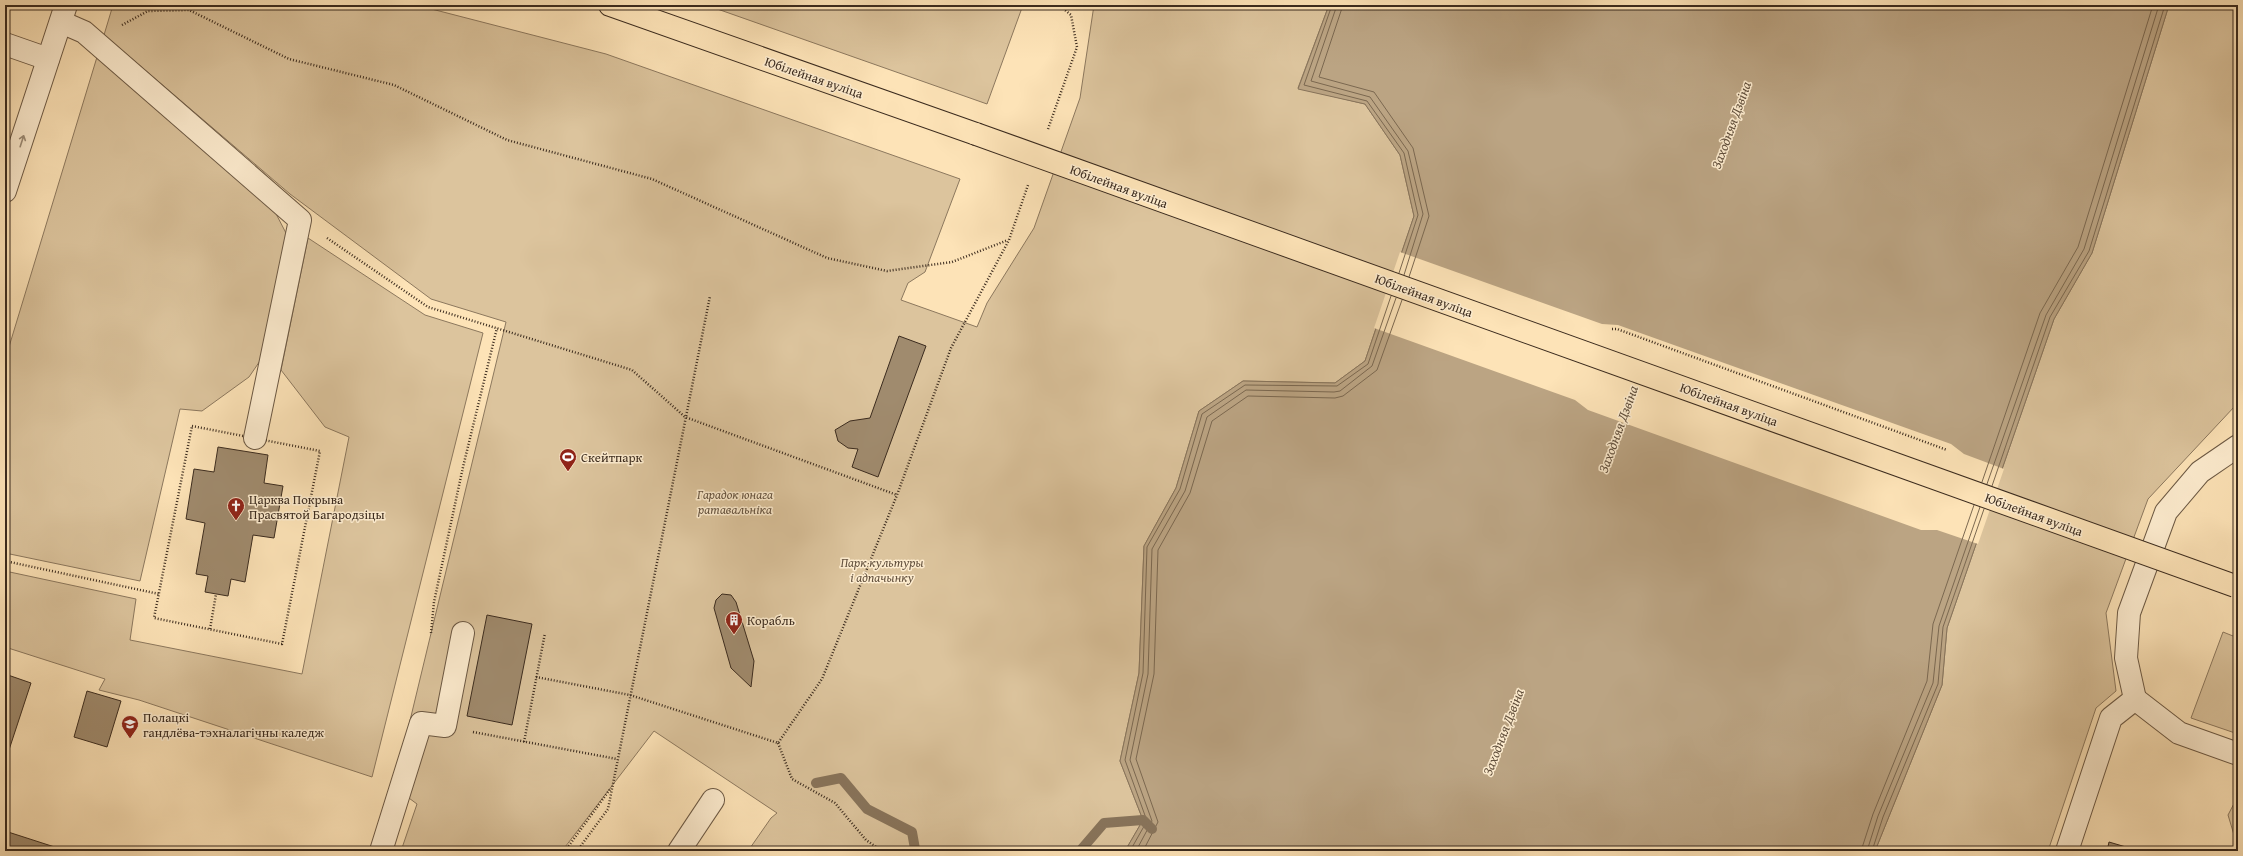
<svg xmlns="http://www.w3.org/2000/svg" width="2243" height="856" font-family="'Gentium Book Plus',serif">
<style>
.green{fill:#dcc49d;stroke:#8c785e}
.water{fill:#bba483;stroke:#88745b}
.pier{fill:#fde3b7}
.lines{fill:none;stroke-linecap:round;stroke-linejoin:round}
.shore{stroke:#7b6850;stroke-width:1}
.stream{stroke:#88745b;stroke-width:10}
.building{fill:#a08b6e;stroke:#3b2b1e}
.minor-casing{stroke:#6c5944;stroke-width:24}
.major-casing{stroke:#3b2b1e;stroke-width:24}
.path{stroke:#3b2b1e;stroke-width:2.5;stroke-dasharray:1 2;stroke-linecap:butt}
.minor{stroke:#feedd0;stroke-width:22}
.major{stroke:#fde3b7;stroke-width:22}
.major-bridge-casing{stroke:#3b2b1e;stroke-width:24;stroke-linecap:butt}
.path-bridge{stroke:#3b2b1e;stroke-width:2.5;stroke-dasharray:1 2;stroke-linecap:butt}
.major-bridge{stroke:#fde3b7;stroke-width:22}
.oneway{stroke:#9c8c77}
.labels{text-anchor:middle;stroke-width:3;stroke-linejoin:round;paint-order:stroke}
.street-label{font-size:13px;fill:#3b2b1e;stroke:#feedd0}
.poi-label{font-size:13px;fill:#3b2b1e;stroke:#feedd0;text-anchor:start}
.park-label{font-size:13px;font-style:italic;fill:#63513e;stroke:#feedd0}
.water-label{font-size:14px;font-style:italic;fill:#614f3c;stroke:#feedd0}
</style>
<rect width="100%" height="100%" fill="#fde3b7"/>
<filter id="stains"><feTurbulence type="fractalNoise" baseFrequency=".005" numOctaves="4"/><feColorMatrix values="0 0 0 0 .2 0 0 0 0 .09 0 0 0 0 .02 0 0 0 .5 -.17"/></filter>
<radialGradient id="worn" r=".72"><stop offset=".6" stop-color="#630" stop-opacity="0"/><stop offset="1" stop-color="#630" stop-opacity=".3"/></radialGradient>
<!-- green -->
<g class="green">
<path d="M113,5h303l190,49 354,125 -35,93 -17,11 -7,17 76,27 10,-24 47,-75 46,-130 14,-93h235l-31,83 67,16 35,51 14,61 -49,145 -30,22 -92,-2 -44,30 -23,77 -32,58 -5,127 -19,88 23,59 -18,31h-377l23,-33 6,-5 -123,-82 -92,120h-161l16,-47 -23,-17 112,-465 -75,-23 -141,-105 -186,-159z"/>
<path d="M706,5h317l-36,99z"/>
<path d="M2169,5h69v393l-3,8 -87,93 -42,114 10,78 -20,17 -48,143h-173l67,-166 5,-57 107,-309 38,-66z"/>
<path d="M97,57l176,151 14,27 -23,120 -15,22 -47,34 -22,-2 -40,172 -135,-28v-193z"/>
<path d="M308,238l117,77 58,18 -111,444 -233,-77 -40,-10 6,-11 -100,-32v-76l131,28 -6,41 172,34 47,-237 -24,-10 -44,-57z"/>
<path d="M2223,632l15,6v96l-47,-16z"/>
<path d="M2238,796v52l-10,-33z"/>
</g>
<!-- water -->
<path class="water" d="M1329,5h840l-77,248 -38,66 -107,309 -5,57 -67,166h-750l18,-31 -23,-59 19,-88 5,-127 32,-58 23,-77 44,-30 92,2 30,-22 49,-145 -14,-61 -35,-51 -67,-15z"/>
<!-- pier -->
<path class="pier" d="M1400,252l202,72 16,1 333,119 13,10 40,15 -26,75 -41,-14h-16l-333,-120 -13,-10 -201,-72z"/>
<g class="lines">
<!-- shore -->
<g class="shore">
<path d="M1332,5l-28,80 63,16 37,52 14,62 -19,58"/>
<path d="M1337,5l-26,76 59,16 38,54 15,63 -19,61"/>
<path d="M1343,5l-24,72 55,15 39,56 16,68 -20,61"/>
<path d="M1982,482l58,-169 38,-66 75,-242"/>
<path d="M1987,484l59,-169 38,-66 75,-244"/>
<path d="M1992,486l58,-169 39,-66 76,-246"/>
<path d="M1130,851l17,-30 -22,-61 18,-87 4,-126 33,-58 22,-75 43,-29 92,1 31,-22 23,-68"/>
<path d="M1136,851l16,-30 -22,-61 18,-86 4,-125 33,-58 22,-74 39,-27 88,2 6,-1 32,-25 24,-68"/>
<path d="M1143,851l15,-29 -22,-63 18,-85 4,-124 32,-57 22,-72 36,-25 87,2 8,-2 34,-26 25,-70"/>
<path d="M1861,851l12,-37 54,-133 6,-57 41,-119"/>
<path d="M1867,851l11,-35 55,-133 6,-57 41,-119"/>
<path d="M1872,851l11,-34 55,-133 5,-57 41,-118"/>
</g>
<!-- stream -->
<g class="stream">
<path d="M816,783l25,-5 26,31 45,23 3,17 2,2"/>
<path d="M1080,851l24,-28 39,-3 9,9"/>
</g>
</g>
<!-- building -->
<g class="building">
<path d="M899,336l27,10 -48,131 -26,-10 6,-18 -10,-1 -10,-7 -3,-11 15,-9 20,-3z"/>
<path d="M218,447l50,8 -4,28 19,3 -9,52 -21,-3 -8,47 -14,-3 -3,17 -23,-4 3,-16 -12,-2 9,-51 -19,-4 8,-50 20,3z"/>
<path d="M722,594l9,1 5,7 18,59 -3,26 -20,-19 -17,-60 2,-8z"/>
<path d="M487,615l45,9 -20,101 -45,-9z"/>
<path d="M5,674l26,9 -26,79z"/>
<path d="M87,691l34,10 -14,46 -33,-10z"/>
<path d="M5,831l62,20h-62z"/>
<path d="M2109,842l27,8 -1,1h-28z"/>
</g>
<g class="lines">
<defs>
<g id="minor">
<path d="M61,22l23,10 216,188 -45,218"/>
<path d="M5,44l43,15"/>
<path d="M5,191l61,-186"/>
<path d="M2135,699l44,34 59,21"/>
<path d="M381,851l40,-128 24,3 18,-93"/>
<path d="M679,851l34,-51"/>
<path d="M2067,851l44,-133 24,-19 -9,-41 3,-45 37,-101 34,-40 38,-26"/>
</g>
<path id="major" d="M610,5l366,129"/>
</defs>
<!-- minor casing -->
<use href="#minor" class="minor-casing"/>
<!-- major casing -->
<use href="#major" class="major-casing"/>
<!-- path -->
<g class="path">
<path d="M122,25l26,-14 41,-1 100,49 105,26 113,55 145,39 175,79 60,13 65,-9 56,-22"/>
<path d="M1048,129l29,-82 -6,-32 -12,-10"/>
<path d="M327,238l101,69 204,63 53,47 212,78"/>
<path d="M192,426l128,25 -38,193 -128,-26z"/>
<path d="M5,561l154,33"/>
<path d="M210,629l6,-35"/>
<path d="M431,633l3,-31 29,-135 34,-139"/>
<path d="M536,677l94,18 148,48 44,-64 75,-184 54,-147 58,-108 19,-55"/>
<path d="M473,732l144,27"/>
<path d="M524,742l21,-109"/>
<path d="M778,743l14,36 43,24 31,37 16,11"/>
<path d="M565,851l46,-63"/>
<path d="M577,851l31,-42 102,-513"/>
</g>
<!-- minor -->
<use href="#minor" class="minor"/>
<!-- major -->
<use href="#major" class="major"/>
<defs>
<path id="major-bridge" d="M976,134l1259,452"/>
</defs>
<!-- major-bridge casing -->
<use href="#major-bridge" class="major-bridge-casing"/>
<!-- path-bridge -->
<path class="path-bridge" d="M1612,329h5l330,121"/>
<!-- major-bridge -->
<use href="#major-bridge" class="major-bridge"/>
</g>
<!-- one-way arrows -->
<defs><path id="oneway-shaft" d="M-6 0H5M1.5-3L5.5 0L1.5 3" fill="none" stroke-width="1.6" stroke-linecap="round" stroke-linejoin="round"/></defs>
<use class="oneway" href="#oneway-shaft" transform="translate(22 141) rotate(-72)"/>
<!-- icons -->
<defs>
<symbol id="stadium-pin" viewBox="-11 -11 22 30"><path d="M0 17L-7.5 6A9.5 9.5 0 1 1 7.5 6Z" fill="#8f2418" stroke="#feedd0"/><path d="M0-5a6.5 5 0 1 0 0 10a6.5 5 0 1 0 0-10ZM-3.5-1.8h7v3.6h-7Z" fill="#fff"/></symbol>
<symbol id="church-pin" viewBox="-11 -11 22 30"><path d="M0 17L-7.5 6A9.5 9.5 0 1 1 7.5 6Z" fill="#8f2418" stroke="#feedd0"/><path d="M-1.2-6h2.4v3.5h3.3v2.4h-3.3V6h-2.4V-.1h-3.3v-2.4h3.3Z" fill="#fff"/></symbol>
<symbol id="building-pin" viewBox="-11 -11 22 30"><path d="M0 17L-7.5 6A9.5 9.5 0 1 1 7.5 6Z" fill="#8f2418" stroke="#feedd0"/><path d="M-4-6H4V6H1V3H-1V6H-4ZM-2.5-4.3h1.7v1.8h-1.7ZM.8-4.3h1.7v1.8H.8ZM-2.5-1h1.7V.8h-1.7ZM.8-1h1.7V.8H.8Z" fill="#fff"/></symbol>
<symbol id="university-pin" viewBox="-11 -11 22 30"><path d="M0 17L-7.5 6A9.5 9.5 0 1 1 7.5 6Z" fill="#8f2418" stroke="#feedd0"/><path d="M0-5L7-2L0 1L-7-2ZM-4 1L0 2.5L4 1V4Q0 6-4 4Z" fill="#fff"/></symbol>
</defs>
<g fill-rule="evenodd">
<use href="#stadium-pin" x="558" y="447" width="20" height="27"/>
<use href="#church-pin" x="226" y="496" width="20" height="27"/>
<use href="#building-pin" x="724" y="610" width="20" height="27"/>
<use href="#university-pin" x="120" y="714" width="20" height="27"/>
</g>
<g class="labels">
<!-- street labels -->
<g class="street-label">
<text transform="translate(814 77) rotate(19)" y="5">Юбілейная вуліца</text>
<text transform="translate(1119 186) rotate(20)" y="5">Юбілейная вуліца</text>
<text transform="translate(1424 295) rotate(20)" y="5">Юбілейная вуліца</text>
<text transform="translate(1729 404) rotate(20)" y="5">Юбілейная вуліца</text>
<text transform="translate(2034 514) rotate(20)" y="5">Юбілейная вуліца</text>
</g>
<!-- poi labels -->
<g class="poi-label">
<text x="581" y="462">Скейтпарк</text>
<text x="249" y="504">Царква Покрыва<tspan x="249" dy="15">Прасвятой Багародзіцы</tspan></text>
<text x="747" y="625">Корабль</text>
<text x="143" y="722">Полацкі<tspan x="143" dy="15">гандлёва-тэхналагічны каледж</tspan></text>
</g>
<!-- park labels -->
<g class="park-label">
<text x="735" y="499">Гарадок юнага<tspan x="735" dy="15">ратавальніка</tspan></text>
<text x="882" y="567">Парк культуры<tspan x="882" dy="15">і адпачынку</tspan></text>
</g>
<!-- water labels -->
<g class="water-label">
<text transform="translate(1731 125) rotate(-70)" y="5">Заходняя Дзвіна</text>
<text transform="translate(1618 429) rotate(-70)" y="5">Заходняя Дзвіна</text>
<text transform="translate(1503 732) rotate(-69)" y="5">Заходняя Дзвіна</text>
</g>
</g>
<!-- margin -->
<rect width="2243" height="856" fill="none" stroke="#fde3b7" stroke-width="20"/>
<rect x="6" y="6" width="2231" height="844" fill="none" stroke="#3b2b1e" stroke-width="2"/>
<rect x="10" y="10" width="2223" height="836" fill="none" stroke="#3b2b1e"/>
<rect width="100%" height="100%" filter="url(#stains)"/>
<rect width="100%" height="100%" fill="url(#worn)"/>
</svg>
